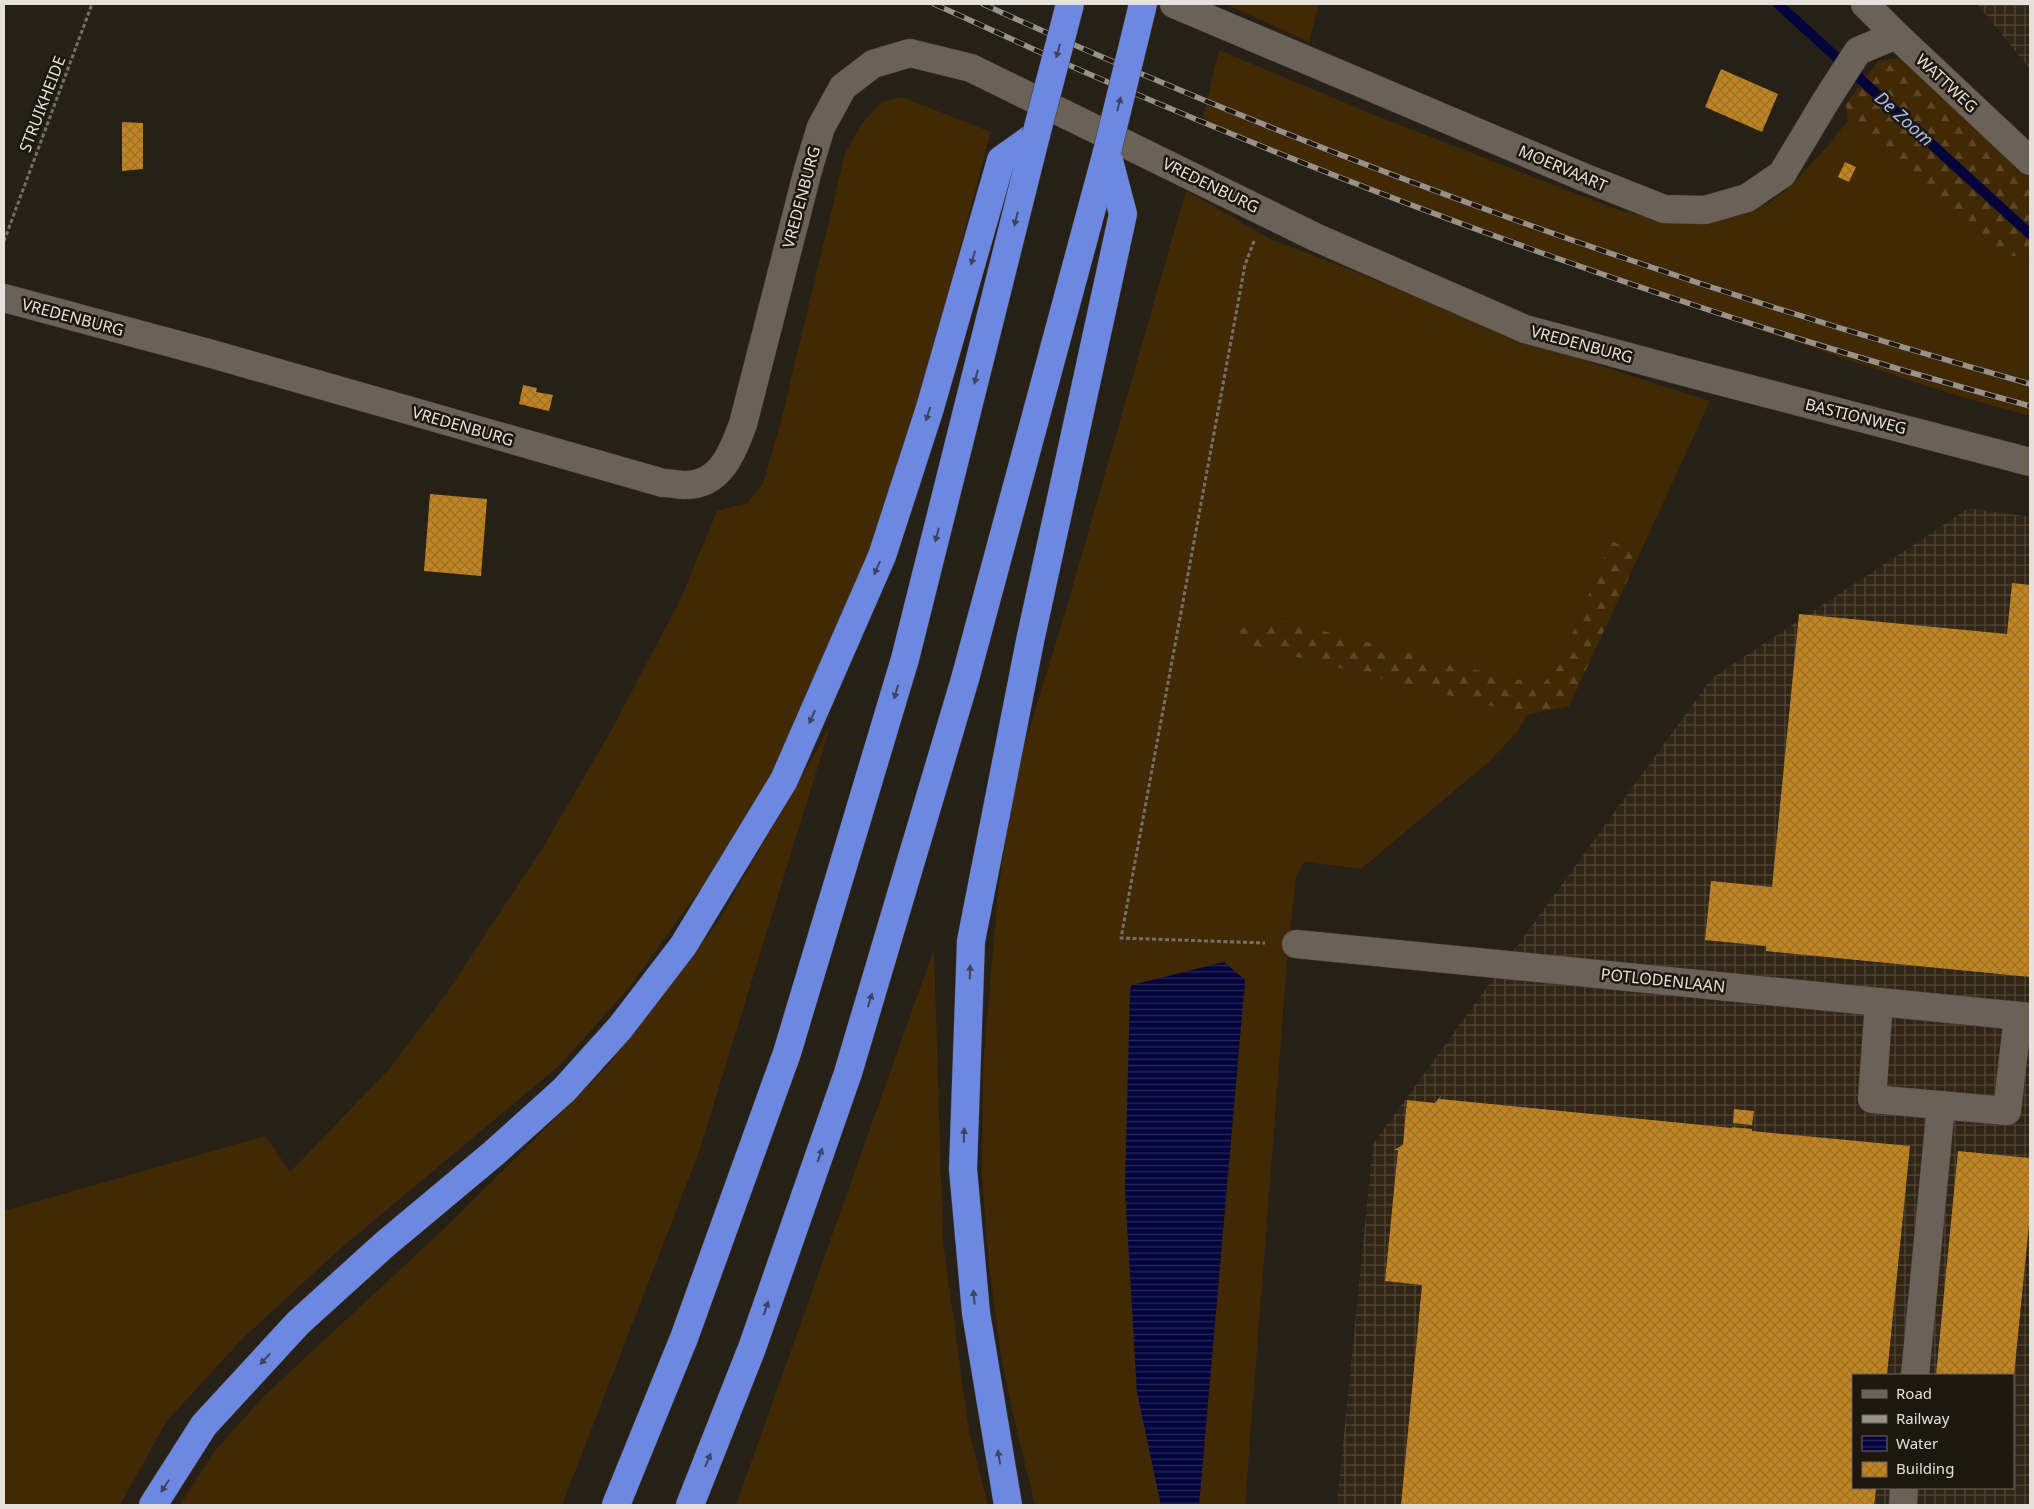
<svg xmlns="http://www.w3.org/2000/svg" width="2034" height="1509" font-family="'Noto Sans',sans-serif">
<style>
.industrial{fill:url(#industrial-grid);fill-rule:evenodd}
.grass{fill:#402904}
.forest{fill:url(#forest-firs)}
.water{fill:url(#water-rules)}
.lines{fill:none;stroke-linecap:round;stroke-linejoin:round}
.stream{stroke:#04043d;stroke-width:10}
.building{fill:url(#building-cross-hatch)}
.minor-casing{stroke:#433d37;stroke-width:29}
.highway-casing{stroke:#433d37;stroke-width:29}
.path{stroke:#756f66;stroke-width:3;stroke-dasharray:4 2.5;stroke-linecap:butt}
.minor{stroke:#6b6257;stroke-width:28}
.highway{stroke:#6c88e0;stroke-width:28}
.rail-casing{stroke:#98928a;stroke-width:5.5}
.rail{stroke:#1e170d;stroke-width:4;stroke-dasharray:11;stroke-linecap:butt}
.highway-bridge-casing{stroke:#433d37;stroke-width:29;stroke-linecap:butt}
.highway-bridge{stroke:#6c88e0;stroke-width:28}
.oneway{fill:#3d4461}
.labels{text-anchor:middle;stroke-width:5;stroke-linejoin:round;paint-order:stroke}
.street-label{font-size:16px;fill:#e6e1da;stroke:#1e170d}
.water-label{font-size:18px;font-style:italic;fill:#a6bcfd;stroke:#1e170d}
</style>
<defs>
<pattern id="industrial-grid" width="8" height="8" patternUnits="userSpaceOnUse" patternTransform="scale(1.25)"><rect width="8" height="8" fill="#312516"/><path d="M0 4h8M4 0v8" fill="none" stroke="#4f4437"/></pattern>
<pattern id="forest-firs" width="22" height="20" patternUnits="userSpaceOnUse" patternTransform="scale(1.25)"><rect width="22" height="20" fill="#402904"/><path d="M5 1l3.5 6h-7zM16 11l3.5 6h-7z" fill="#5c4828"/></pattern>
<pattern id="water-rules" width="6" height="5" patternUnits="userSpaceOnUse" patternTransform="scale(1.25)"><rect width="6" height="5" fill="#04043d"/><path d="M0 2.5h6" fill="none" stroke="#292858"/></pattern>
<pattern id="building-cross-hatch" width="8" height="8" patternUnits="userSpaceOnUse" patternTransform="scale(1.25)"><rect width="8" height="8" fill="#c08421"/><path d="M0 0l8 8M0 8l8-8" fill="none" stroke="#9b712b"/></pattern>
</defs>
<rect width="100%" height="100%" fill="#272016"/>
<!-- industrial -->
<g class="industrial">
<path d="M1977,4h53v65z"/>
<path d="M1969,508l61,9v988h-693l36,-361 339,-466zM1853,1375h160v113h-160z"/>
</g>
<!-- grass -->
<g class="grass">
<path d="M1230,4h89l-10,38 -79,-36z"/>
<path d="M1219,50l153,64 244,95 57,13h39l55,-18 19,-14 43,-45 19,-25 153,133 29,7v156c-86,-22 -168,-52 -253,-80 -194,-65 -385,-140 -575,-215z"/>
<path d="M902,97l89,35 -78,292 -41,135 -87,193 -70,117 -87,120 -68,76 -220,184 -98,90 -76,83 -46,83h-116v-294l261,-75 25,36 100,-104 56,-74 96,-145 70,-120 69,-131 36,-87 30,-8 16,-19 17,-59 65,-271 17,-31 20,-21z"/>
<path d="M1186,190l86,50 62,23 202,82 174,56 -70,152 -29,-12 -51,122 -17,21 -328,-48 312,79 -10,17 -27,29 -129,108 -57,-7 -8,15 -9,85 -42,543h-46l46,-525 -113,5 -7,203 12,204 24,113h-126l-20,-82 -14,-67 -12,-91 -7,-88 1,-111 15,-175 17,-116 50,-162z"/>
<path d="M830,727l-131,425 -137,353h-382l33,-52 52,-58 181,-168 159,-158 113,-147z"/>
<path d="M934,949l9,292 26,190 19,74h-252z"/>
</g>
<!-- forest -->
<g class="forest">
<path d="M1899,58l131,117v85l-29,-7 -153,-133 -2,-16 32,-43z"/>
<path d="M1611,541l29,12 -71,153 -42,9 -313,-79 61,-17 234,59 34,6 17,-21z"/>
</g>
<!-- water -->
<path class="water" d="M1224,962l21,18 -46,525h-38l-24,-113 -12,-204 5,-198 2,-5z"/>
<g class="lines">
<!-- stream -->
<path class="stream" d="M1778,4l252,230"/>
</g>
<!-- building -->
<g class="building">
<path d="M1721,69l57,25 -16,38 -57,-25z"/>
<path d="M122,122l21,1v46l-21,2z"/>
<path d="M1845,162l11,5 -7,15 -11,-5z"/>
<path d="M523,385l14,3 -1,4 17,3 -4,16 -30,-7z"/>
<path d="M430,494l57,5 -6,77 -57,-5z"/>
<path d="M2012,583l18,2v392l-264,-26v-5l-61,-6 6,-59 61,6 27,-273 208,20z"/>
<path d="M1441,1096l-1,3 292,29 -1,-1 21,2v2l158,15 -23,229h-34v113h23l-2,17h-473l21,-220 -37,-4 13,-131h-4l9,-5 4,-45 28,3z"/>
<path d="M1734,1109l20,2 -2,14 -19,-2z"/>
<path d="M1958,1151l72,7v57l-16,160h-78z"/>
</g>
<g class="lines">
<defs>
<g id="minor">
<path d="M1174,4l409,173 81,32 41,1 42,-12 35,-24 45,-75 31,-48 38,-16"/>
<path d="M1865,4l31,31 134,126"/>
<path d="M4,298l208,56 451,129c8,0 16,2 23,2 35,0 47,-34 57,-61l65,-254 13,-43 22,-40 30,-23 37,-11 61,15 344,169 210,92 156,42 349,91"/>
<path d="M1296,944l734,73"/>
<path d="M1879,1002l-7,97 135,12 11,-95"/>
<path d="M1915,1375l26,-270"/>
<path d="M1903,1505l1,-17"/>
</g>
<g id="highway">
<path d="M153,1505l51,-80 94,-102 86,-78 110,-92 70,-63 56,-62 63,-82 101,-166 98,-224 48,-148 71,-248 35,-25"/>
<path d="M616,1505l68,-167 103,-285 118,-394 131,-524"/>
<path d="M690,1505l62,-157 96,-275 117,-394 142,-527"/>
<path d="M1008,1505l-32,-192 -13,-144 8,-228 59,-300 93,-427 -16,-61"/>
</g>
</defs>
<!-- minor casing -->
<use href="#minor" class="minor-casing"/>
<!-- highway casing -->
<use href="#highway" class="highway-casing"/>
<!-- path -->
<g class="path">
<path d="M4,241l88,-237"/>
<path d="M1254,241l-9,24 -124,673 144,5"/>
</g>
<!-- minor -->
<use href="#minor" class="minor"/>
<!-- highway -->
<use href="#highway" class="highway"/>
<defs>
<g id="rail">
<path d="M934,4c61,27 121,56 183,82 296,127 602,236 913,320"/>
<path d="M983,4c339,155 688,279 1047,380"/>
</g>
</defs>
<!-- rail casing -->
<use href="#rail" class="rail-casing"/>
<!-- rail -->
<use href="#rail" class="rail"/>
<defs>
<g id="highway-bridge">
<path d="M1036,135l34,-131"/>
<path d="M1107,152l36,-148"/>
</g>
</defs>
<!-- highway-bridge casing -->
<use href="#highway-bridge" class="highway-bridge-casing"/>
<!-- highway-bridge -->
<use href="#highway-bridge" class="highway-bridge"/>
</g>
<!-- one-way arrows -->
<defs><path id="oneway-solid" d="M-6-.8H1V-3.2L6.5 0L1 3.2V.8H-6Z" transform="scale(1.25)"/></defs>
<g class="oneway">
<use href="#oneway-solid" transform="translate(1058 51) rotate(105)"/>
<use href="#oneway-solid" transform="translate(1119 104) rotate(-76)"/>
<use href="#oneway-solid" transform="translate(1016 219) rotate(104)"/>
<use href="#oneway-solid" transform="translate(973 258) rotate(106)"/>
<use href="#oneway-solid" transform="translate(976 377) rotate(104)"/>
<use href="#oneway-solid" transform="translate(928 414) rotate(108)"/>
<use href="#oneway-solid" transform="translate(937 535) rotate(104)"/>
<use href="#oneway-solid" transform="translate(877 568) rotate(114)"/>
<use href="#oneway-solid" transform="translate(896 692) rotate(107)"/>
<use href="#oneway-solid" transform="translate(812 717) rotate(114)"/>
<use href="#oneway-solid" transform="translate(970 972) rotate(-88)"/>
<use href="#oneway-solid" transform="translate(870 1000) rotate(-73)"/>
<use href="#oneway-solid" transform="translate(964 1135) rotate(-88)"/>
<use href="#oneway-solid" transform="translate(820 1155) rotate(-71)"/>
<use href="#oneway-solid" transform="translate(974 1297) rotate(-95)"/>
<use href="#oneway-solid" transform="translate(766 1308) rotate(-71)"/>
<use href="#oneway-solid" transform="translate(265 1359) rotate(133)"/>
<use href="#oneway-solid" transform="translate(999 1457) rotate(-99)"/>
<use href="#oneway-solid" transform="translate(708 1460) rotate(-68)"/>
<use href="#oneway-solid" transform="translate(165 1486) rotate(123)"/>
</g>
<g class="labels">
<!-- street labels -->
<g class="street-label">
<text transform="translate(1947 83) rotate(43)" y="6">WATTWEG</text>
<text transform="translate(42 104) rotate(-69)" y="6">STRUIKHEIDE</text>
<text transform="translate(1563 168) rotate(23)" y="6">MOERVAART</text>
<text transform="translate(1211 185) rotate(26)" y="6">VREDENBURG</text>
<text transform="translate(801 197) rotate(-75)" y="6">VREDENBURG</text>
<text transform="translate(73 317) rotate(15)" y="6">VREDENBURG</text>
<text transform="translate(1582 344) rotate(15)" y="6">VREDENBURG</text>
<text transform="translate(1856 416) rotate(14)" y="6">BASTIONWEG</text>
<text transform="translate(463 426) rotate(16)" y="6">VREDENBURG</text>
<text transform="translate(1663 980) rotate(6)" y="6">POTLODENLAAN</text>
</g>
<!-- water labels -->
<g class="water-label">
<text transform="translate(1904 119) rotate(42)" y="6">De Zoom</text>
</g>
</g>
<!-- border -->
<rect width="2034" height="1509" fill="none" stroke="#e6e1da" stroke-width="10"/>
<!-- legend -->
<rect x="1852" y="1374" width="162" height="115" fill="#1e170d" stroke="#6e685f"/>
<rect x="1862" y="1390" width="25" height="8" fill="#6b6257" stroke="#6e685f"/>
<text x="1896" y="1399" font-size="15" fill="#e6e1da">Road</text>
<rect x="1862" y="1415" width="25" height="8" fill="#98928a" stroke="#6e685f"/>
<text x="1896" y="1424" font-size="15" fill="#e6e1da">Railway</text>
<rect x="1862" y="1436" width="25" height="15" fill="url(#water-rules)" stroke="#6e685f"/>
<text x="1896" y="1449" font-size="15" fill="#e6e1da">Water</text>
<rect x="1862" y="1462" width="25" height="15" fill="url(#building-cross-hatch)" stroke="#6e685f"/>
<text x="1896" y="1474" font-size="15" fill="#e6e1da">Building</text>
</svg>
